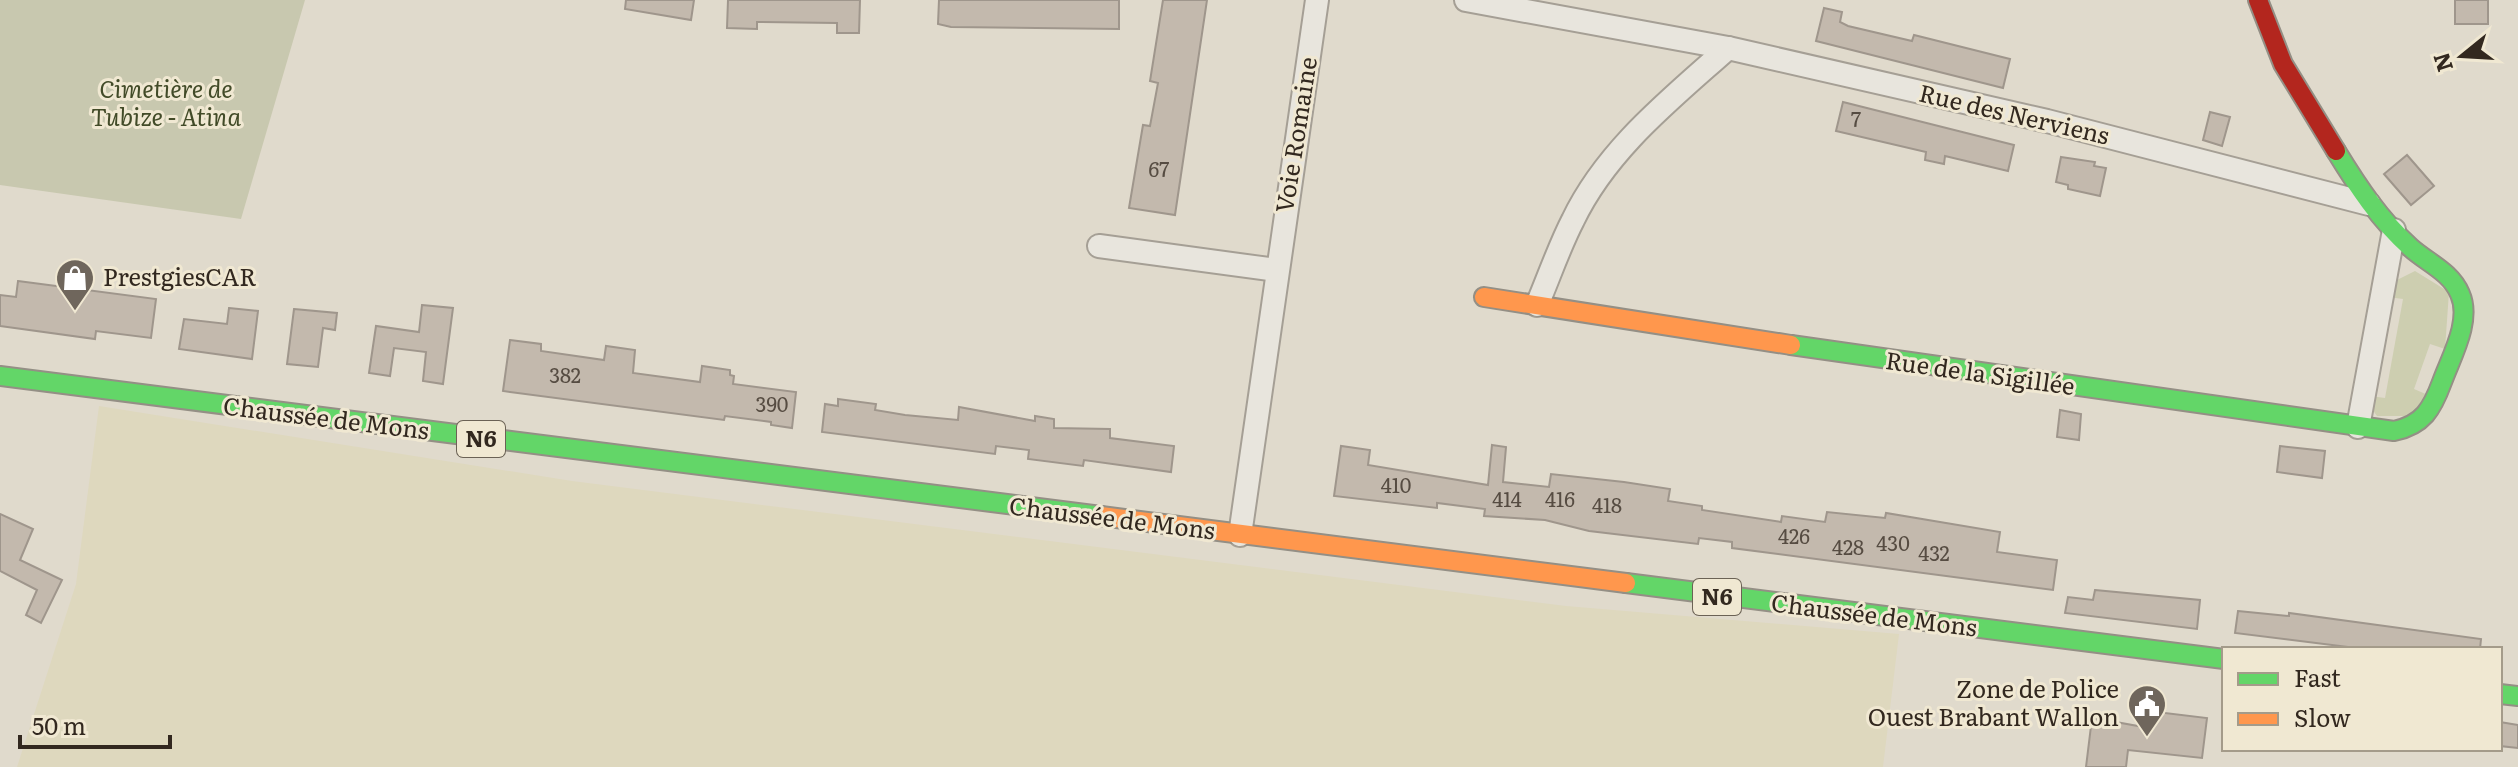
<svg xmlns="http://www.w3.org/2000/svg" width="2518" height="767" font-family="Literata,serif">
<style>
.farmland{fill:#ded8be}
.green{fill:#cdceb0}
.cemetery{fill:#c8c8af}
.building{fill:#c3b9ad;stroke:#9f968c;stroke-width:2}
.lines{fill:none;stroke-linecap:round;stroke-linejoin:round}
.street-casing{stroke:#a59f95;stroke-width:26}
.fast-casing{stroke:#948f85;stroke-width:22}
.slow-casing{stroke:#948f85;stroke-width:22}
.jam-casing{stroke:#948f85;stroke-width:22}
.street{stroke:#e8e5dd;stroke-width:22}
.fast{stroke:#63d668;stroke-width:18}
.slow{stroke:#ff974d;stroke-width:18}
.jam{stroke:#b3261e;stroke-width:18}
.labels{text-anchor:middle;stroke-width:6;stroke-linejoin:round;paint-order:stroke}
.number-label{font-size:20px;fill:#564c42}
.shield{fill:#f0e8d2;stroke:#6b6255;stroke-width:2}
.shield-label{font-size:22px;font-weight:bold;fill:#32281f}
.park-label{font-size:24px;font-style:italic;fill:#424b28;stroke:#f0e8d2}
.street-label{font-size:24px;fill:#32281f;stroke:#f0e8d2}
.poi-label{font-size:24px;fill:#32281f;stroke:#f0e8d2;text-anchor:start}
</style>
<rect width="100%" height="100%" fill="#e0dacc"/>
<!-- farmland -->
<path class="farmland" d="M99,406l473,75 994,125 333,28 -16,133h-1866l59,-183z"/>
<!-- green -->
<path class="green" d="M2415,271l34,21 -4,57 -15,-5 -16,45 14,6 -13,21h-38l-5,-7 -2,-13 15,2 18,-99 -15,-2 9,-17z"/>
<!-- cemetery -->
<path class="cemetery" d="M0,0h305l-64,219 -241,-34z"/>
<!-- building -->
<g class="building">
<path d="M626,0h68l-3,20 -66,-11z"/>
<path d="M728,0h132l-1,33h-22v-10l-80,-1v7l-30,-1z"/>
<path d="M939,0h180v29l-168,-2 -13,-3z"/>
<path d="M1163,0h44l-32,215 -46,-7 14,-83 7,1 8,-43 -8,-2z"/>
<rect x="2455" y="0" width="33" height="24"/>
<path d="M1824,8l18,4 -2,10 8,4 64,15 2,-6 96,24 -7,29 -187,-47z"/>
<path d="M1843,102l171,43 -6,26 -63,-15 -1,8 -19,-4 1,-8 -90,-21z"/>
<path d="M2210,112l20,5 -8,29 -19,-6z"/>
<path d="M2407,155l27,31 -23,19 -27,-31z"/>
<path d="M2061,157l34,5 -1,4 12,2 -6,28 -32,-7v-4l-12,-3z"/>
<path d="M18,281l138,18 -5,39 -55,-7 -1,8 -95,-13v-31l16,2z"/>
<path d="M422,305l31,3 -10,76 -20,-3 3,-29 -32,-4 -4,28 -21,-3 7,-47 43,6z"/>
<path d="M229,308l29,3 -6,48 -73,-10 5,-30 43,5z"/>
<path d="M294,309l43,4 -2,17 -12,-2 -5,39 -31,-3z"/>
<path d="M510,340l31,4v7l63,9 2,-14 29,4 -2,23 67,9 2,-16 28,4v5l4,1 -1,8 63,8 -4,36 -21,-3v-3l-46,-6 -1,4 -221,-29z"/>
<path d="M838,399l38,5 -1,6 30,5 53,5 1,-13 76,14v-5l19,3v9l56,1v9l64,8 -3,26 -87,-12 -1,6 -55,-7 1,-9 -33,-4 -1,8 -173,-22 3,-28 13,2z"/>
<path d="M2060,410l21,4 -2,26 -22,-3z"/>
<path d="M1492,445l14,2 -3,35 46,5 2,-13 73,8 46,7 -2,12 34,5v4l79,12 1,-6 43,6 2,-10 58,6 1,-5 114,19 -3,20 60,8 -4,30 -321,-42v-6l-33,-4 -1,6 -109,-13 -44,-11 -61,-4 1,-7 -48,-6v5l-103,-12 7,-50 29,4 -2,15 120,20z"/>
<path d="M2280,446l45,5 -3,27 -45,-6z"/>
<path d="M0,514l33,15 -13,31 42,20 -21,43 -15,-8 11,-25 -37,-19z"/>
<path d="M2095,590l105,10 -3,29 -132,-16 3,-16 25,3z"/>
<path d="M2238,611l51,5v-3l192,26 -1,10h-116l-129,-16z"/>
<path d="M2140,710l67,8 -5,40 -74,-8 -2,17h-40l6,-49 13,3 6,-5 5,6 22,4z"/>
<path d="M2500,722l18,3v23l-18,-2z"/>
</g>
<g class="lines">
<defs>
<g id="street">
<path d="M1466,0l262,48 319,73 322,83"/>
<path d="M1099,246l177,24"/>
<path d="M1537,305c12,-28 22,-58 36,-85 34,-71 98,-121 155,-172"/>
<path d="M2358,427l36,-197"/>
<path d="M1240,535l77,-535"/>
</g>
<g id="fast">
<path d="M1791,345l603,86c29,-6 38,-22 48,-49 9,-25 30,-61 18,-88 -9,-22 -32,-31 -49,-46 -31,-28 -53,-61 -75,-97"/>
<path d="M0,376l1101,140"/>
<path d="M1626,583l598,76"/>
<path d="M2500,694l18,2"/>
</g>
<g id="slow">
<path d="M1484,297l307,48"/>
<path d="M1101,516l525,67"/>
</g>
<path id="jam" d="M2258,0l25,64 53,87"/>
</defs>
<!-- street casing -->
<use href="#street" class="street-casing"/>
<!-- fast casing -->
<use href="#fast" class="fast-casing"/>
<!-- slow casing -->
<use href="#slow" class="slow-casing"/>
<!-- jam casing -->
<use href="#jam" class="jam-casing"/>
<!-- street -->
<use href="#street" class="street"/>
<!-- fast -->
<use href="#fast" class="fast"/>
<!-- slow -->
<use href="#slow" class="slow"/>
<!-- jam -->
<use href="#jam" class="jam"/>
</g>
<!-- icons -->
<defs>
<symbol id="shop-pin" viewBox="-11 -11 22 30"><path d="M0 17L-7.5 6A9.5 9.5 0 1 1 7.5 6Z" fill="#6f665c" stroke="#f0e8d2"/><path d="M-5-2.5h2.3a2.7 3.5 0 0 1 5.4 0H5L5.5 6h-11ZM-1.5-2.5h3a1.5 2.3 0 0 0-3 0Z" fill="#fff"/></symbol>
<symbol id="civic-pin" viewBox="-11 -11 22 30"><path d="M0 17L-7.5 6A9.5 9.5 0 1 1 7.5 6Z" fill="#6f665c" stroke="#f0e8d2"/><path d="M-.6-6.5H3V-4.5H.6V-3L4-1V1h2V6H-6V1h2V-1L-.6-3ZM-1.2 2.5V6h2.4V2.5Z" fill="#fff"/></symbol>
</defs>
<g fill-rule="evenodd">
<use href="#shop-pin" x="53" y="256" width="44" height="60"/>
<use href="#civic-pin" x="2125" y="682" width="44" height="60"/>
</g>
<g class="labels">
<!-- number labels -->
<g class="number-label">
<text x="1856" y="127">7</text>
<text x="1159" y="177">67</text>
<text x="565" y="383">382</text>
<text x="772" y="412">390</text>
<text x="1396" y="493">410</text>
<text x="1507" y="507">414</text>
<text x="1560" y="507">416</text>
<text x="1607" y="513">418</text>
<text x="1794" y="544">426</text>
<text x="1893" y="551">430</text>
<text x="1848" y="555">428</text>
<text x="1934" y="561">432</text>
</g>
<!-- shield labels -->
<g class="shield">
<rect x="457" y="421" width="48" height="36" rx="6"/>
<rect x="1693" y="579" width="48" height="36" rx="6"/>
</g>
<g class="shield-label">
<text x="481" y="447">N6</text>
<text x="1717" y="605">N6</text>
</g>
<!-- park labels -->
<g class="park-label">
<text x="166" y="98">Cimetière de<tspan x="166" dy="28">Tubize - Atina</tspan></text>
</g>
<!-- street labels -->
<g class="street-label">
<text transform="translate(2014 115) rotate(13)" y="8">Rue des Nerviens</text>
<text transform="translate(1297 135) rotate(-81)" y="8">Voie Romaine</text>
<text transform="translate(1980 374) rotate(8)" y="8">Rue de la Sigillée</text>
<text transform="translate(326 419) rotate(7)" y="8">Chaussée de Mons</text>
<text transform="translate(1112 519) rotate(7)" y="8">Chaussée de Mons</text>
<text transform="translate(1874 616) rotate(7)" y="8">Chaussée de Mons</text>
</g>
<!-- poi labels -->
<g class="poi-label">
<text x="103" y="286">PrestgiesCAR</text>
<text x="2119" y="698" text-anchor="end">Zone de Police<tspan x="2119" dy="28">Ouest Brabant Wallon</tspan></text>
</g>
</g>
<!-- legend -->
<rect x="2222" y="647" width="280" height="104" fill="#f0e8d2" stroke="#a49b8a" stroke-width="2"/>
<rect x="2238" y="673" width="40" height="12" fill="#63d668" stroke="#a49b8a" stroke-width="2"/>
<text x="2294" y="687" font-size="24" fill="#32281f">Fast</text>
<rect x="2238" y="713" width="40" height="12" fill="#ff974d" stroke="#a49b8a" stroke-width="2"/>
<text x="2294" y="727" font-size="24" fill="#32281f">Slow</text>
<!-- north arrow -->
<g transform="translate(2462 56) rotate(252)" stroke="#f0e8d2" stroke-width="6" paint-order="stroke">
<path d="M0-6L14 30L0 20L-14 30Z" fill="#32281f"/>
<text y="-12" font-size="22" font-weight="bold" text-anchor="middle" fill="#32281f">N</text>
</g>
<!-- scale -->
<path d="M20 735v12h150v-12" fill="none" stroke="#32281f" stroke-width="4"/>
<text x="32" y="735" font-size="24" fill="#32281f" stroke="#f0e8d2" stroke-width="6" paint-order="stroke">50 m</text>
</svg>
